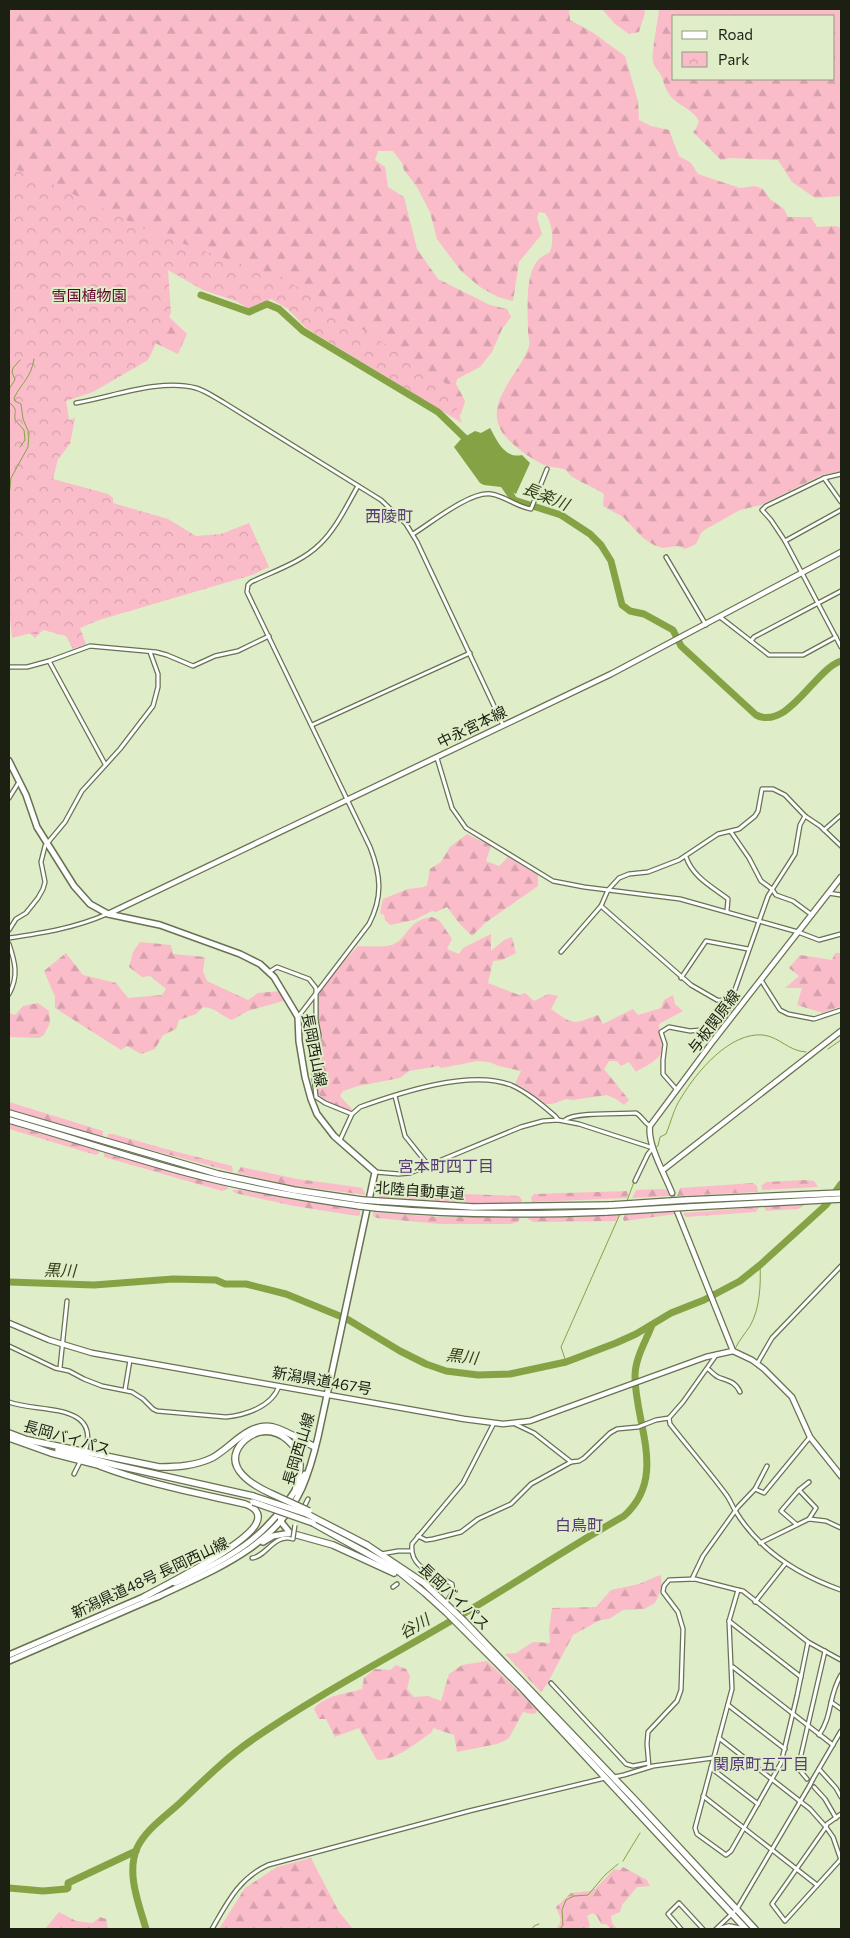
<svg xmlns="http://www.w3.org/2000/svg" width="850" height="1938" font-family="Commissioner,'Noto Sans JP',sans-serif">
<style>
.forest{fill:url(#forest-firs);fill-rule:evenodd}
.park{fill:url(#park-crowns)}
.water{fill:#85a345}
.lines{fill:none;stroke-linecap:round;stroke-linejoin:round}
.stream{stroke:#85a345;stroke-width:1}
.river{stroke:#85a345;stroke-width:7}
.secondary-tunnel{stroke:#b8c4a4;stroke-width:4.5;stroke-dasharray:4.5 2;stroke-linecap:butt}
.street-casing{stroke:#677252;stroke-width:5.5}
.secondary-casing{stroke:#677252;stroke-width:7}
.primary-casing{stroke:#677252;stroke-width:8}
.highway-casing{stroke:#677252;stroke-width:8}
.street{stroke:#fff;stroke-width:3}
.secondary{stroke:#fff;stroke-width:4.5}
.primary{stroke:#fff;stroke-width:5}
.highway{stroke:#fff;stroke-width:5.5}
.street-bridge-casing{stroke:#677252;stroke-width:5.5;stroke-linecap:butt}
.highway-bridge-casing{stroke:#677252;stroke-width:8;stroke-linecap:butt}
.street-bridge{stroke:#fff;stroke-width:3}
.highway-bridge{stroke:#fff;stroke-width:5.5}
.labels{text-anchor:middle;stroke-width:4;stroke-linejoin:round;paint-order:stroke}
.park-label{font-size:15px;fill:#5f0029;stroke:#dfedc8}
.street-label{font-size:15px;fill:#1b2013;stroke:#dfedc8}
.water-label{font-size:16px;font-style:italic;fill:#313e17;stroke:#dfedc8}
.neighbourhood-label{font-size:16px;fill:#573b76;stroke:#dfedc8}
</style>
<defs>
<pattern id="forest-firs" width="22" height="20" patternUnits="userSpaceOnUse" patternTransform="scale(1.25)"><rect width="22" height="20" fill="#fabcc9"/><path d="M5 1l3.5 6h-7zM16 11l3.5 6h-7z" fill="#d6a1ac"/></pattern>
<pattern id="park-crowns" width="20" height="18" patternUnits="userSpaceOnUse" patternTransform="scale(1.25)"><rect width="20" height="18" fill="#fabcc9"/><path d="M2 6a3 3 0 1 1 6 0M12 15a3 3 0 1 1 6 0" fill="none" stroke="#d6a1ac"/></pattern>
</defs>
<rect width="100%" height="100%" fill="#dfedc8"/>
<!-- forest -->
<g class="forest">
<path d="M9,9h560l1,11 22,12 33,24 13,45 1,19 12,6 18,4 10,26 12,7 7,11 42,14 15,-2 8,3 7,10 14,10 4,8h23l6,10 18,-1 6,2v243l-19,4 -61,30 -21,5 -34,19 -5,4 -5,11 -11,5 -7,-3 -16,2 -8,-3 -11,-7 -20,-21 -20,-11 1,-12c-10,-7 -23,-11 -33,-18 -2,-2 -3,-4 -5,-6 -6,-3 -13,-2 -19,-4 -15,-6 -36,-21 -45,-34 -19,-30 19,-59 27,-86 1,-5 -1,-10 -1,-15 0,-19 -4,-59 12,-73 3,-2 7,-4 10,-6 4,-11 3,-28 -5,-39l-6,-1 -2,6 5,16 -23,28 -6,39 -15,-4 -18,-10 -19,-16 -24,-32 -7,-27 -13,-25 -13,-17 -2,-7 -9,-12h-15l-3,9 10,7 3,20 16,10 13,52 21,30 52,26 17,4 4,8 -9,12 -10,23 -12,15 -23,12 -1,5 9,17 -4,13 -3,2 -176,-117 -125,-50 9,65 21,20 -9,20 -25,-12 -93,17 -3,99 -5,21 -8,150 -9,9 -6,-6 -20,-279z"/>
<path d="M602,9h42l1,4 -6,19 -10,2 -14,-10z"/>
<path d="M659,9h182v187l-26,2 -23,-16 -14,-22 -47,-2 -10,2 -28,-28 3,-3 3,-8c-6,-11 -17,-14 -26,-22 -7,-7 -9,-16 -12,-24 -2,-4 -7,-8 -8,-13 -2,-6 5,-42 6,-53zM674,16h160v63h-160z"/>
<path d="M467,834l24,12 -5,15 13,5 9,-9 30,18v11l-53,37 -13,13 -13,-13 -12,-16 -11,5 -4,-1 -18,9 -24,5 -5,-5 -1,-5 -4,-2 3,-14 25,-10 16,-2 3,-2 3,-16 11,-7 9,-15z"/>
<path d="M432,917l7,3 13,19 -5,10 12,5 4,-6 28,-14v17l13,-11 8,-3 4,16 -14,7 -9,1 -5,22 31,12 6,-2 9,8 14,-7 10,2 -7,13c23,16 21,16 47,6l5,9 30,-15 5,6 23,-7 3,-8 9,-5 2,9 8,7 -24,13c0,6 1,10 3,16 5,18 -13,24 -26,32l-7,-10 -8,4 -4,-5h-8l-5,8 25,31 -5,5 -8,-6 -9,-4 -35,5 -6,-1 -14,5h-8l-20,-16 -9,-4 6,-13 -22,-5 -10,-4 -11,-1 -37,7 -2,-2 -30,5 -9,7 -42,8 -15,5 -3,5 12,13 -4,4c-55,-26 -32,-38 -30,-84 1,-12 -3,-27 3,-39 6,-11 27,-33 37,-44 8,0 29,2 36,-2 17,-9 12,-23 38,-27z"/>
<path d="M140,942l31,3 2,9 32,3 -2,14 4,10 41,19 10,-7 23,-2 5,9 -38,11 -16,9c-13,-5 -13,-11 -29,-13l-7,7 -17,6 -3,9 -13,6 -8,14 -14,5 -14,-8 -6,4 -66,-42v-11l-11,-26 22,-18 17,22 33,8 12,15 34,-3 4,-6 -16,-13 -8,1 -13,-10 4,-15z"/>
<path d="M835,953h6v53l-18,7 -26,-8 5,-17h-17l14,-12 -10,-8 11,-13 32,5z"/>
<path d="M38,1003l11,8 1,12 -6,12 -5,3 -30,-1v-24l6,2 8,-9z"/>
<path d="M9,1102l94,29v6l-94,-28z"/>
<path d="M9,1124l89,26 1,3 -3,2 -87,-26z"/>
<path d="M108,1134h5l49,14 70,18 1,6 -126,-34z"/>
<path d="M104,1153l124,34v2l-6,2 -118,-34z"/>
<path d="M241,1167l56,12 60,8 5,1 4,7 -77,-10 -52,-12z"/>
<path d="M805,1180l9,1 4,6 -55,3 -2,-4 5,-4z"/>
<path d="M753,1183l4,3 1,6 -81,4 3,-8z"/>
<path d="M663,1189l4,1 3,6 -38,2 4,-8z"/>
<path d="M232,1190h8l120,20v5l-2,1 -64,-10 -59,-13z"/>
<path d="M389,1191l130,5 3,4 -1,3h-51l-92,-6 3,-5z"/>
<path d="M627,1191l1,4 -1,3 -95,4 -1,-4 3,-4z"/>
<path d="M805,1204l-7,5 -32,2 -2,-5z"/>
<path d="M759,1207l-3,5 -70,5 -2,-2v-2z"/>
<path d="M675,1211l1,3 -52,7 -1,-2 2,-5z"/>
<path d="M373,1212l67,5h81l-3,5 -7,2h-71l-63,-6 -4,-2z"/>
<path d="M619,1215l-3,6 -82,1 -6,-3 1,-2z"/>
<path d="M660,1575c4,8 -1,20 -5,28l-11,6 -21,1 -14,9 -9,1 -27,15 -26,49 -6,8 -36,-38 11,-1 17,-11 17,1 -1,-14 3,-21 44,-1 15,-17 28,-6z"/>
<path d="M487,1661l50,48 -1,4 -4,1 -9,-2 -14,26 -5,3 -7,3 -40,8 -3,-17 -21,-7 -1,4c-16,11 -35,28 -55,28l-18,-32 -24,9 -9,-18h-7l-5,-10c12,-15 30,-14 48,-20l2,-11 11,-9 15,1 6,-5 10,4 4,7 -3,13 7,8 14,-1 13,5 8,-27 13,-9z"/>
<path d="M311,1858l28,54 14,17h-134l26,-41 32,-21z"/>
<path d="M623,1867l24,13 3,6 -13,1 -15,18 -2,7 -9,4 1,7 5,6h-6l-5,-5h-5l-4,-8 -4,-3 -6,3 3,10 -3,3h-46l16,-1c7,-9 2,-12 -1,-21l15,-14 19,-2 6,-3 18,-19 5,1z"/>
<path d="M59,1912l17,9 16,2 8,-6 6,2 2,10h-63z"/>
</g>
<!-- park -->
<path class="park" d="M9,167l33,12 109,53 137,49 160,104 14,38 -156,-95 -18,-19 -17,-10 -22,10 -13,-8 -33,-11 -35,-20 3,43 -23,47 -55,32 -27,9 3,19 6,-2 -5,26 -12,15 -5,20 55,15 5,4v5l55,16 28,17 25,-2 28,-11 20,44 -17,8 -153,45 -19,8 6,16 -13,5 -7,-13 -23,-6 -31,8 -3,-30z"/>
<!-- water -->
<path class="water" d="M490,428c7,12 14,31 32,27l8,8 -14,31 -15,-7 -17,-2 -4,-2 -26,-36 7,-8 14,-8 6,2z"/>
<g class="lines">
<!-- stream -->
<g class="stream">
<path d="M9,389l6,-9 -3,-8 1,-4 7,-8"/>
<path d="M9,402c10,10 5,6 6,18l9,10 1,10 -5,7"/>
<path d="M9,497l2,-19 17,-31 1,-14 -6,-14 -2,-15 -6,-3 -1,-3c8,-16 17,-20 20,-39"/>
<path d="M828,1049l13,-9"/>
<path d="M655,1148l3,-2 2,-9 6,-3c5,-12 8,-26 15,-36 16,-27 49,-66 82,-63 17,2 25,16 43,17"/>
<path d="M639,1169l8,-17"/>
<path d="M627,1201l7,-19"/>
<path d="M735,1349c4,-9 10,-15 15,-23 10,-17 11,-42 10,-61"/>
<path d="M566,1362l-5,-15 59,-133"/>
<path d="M623,1861l17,-28"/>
<path d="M532,1929l2,-3 5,-2"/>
<path d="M552,1929h4"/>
<path d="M560,1929l3,-4 -1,-15 4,-10 8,-4 14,-1 17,-20 13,-11"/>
</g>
<!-- river -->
<g class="river">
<path d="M201,295l48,17 18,-8 12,5 24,22 135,81 32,31"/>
<path d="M502,482l12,18 47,15 29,19 11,11 10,16 11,44 8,6 14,3 29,16 8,16 75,69c32,16 59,-46 85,-54"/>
<path d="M9,1282l85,3 79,-6 43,1 9,4h21l40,10 61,25 53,32 26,13 20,7 32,4 32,-1 56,-12 50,-19 20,-9 35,-21 33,-13 36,-19 20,-16 66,-60 15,-21"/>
<path d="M9,1888l34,3 23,-2 2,-1v-5l68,-32"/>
<path d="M146,1929c-7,-25 -20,-55 -9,-81 9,-19 29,-32 44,-46 23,-22 45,-44 71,-62 65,-45 136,-82 204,-122 57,-33 111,-70 168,-102 44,-39 11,-92 11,-140 0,-18 11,-35 17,-51"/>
</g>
<!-- secondary-tunnel -->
<path class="secondary-tunnel" d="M672,1193l5,18"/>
<defs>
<g id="street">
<path d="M76,403c36,-6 85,-25 120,-15 10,3 18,9 27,14l158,98 25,24 11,18 86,183"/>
<path d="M841,474l-17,4 -58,28 -4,4 9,10 14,21 56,106"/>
<path d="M824,478l17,24"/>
<path d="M413,534c18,-11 57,-43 78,-40 14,2 26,13 40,15l16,-40"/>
<path d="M785,541l56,-31"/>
<path d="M666,557l40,68"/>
<path d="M720,617l49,38h34l33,-18"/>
<path d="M751,641l3,-4 87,-46"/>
<path d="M49,661l56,103"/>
<path d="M9,667h18l22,-6 41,-15 66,6 11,3 26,11 22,-10 23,-5 31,-15"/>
<path d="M312,725l158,-72"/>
<path d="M437,758l15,50 14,20 87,53 31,6 96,12 118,33 21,8 22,-6"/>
<path d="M9,798l10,-16"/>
<path d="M824,830l17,-15"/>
<path d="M731,832l18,26 12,23 11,8 4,6 17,6 19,14"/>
<path d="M686,857c7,20 25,29 42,42l-1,12"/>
<path d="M828,893l13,2"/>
<path d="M601,906l90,79 26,15 14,1 37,-105 27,-42 5,-29 5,-9"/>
<path d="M9,930l7,-11 10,-6 12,-15 5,-9 2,-7 -4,-20 4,-16 20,-24 17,-31 38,-42 33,-43 5,-19v-13l-8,-22"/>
<path d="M9,938c34,-5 66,-10 98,-24"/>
<path d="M9,944c6,18 10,32 0,50"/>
<path d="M561,952l40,-46 7,-16 11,-12 10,-4 19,-2 31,-12 39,-26 21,-5 16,-13 3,-5 4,-22h11l12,6 20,21 15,10 21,20"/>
<path d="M269,972l8,-5 32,12 7,9v32l3,15 -5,42 2,20 9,6 27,11"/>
<path d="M681,978l25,-37 42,8"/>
<path d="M761,980l19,30 8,4 26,5 27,-9"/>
<path d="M298,1017l71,-93c14,-27 12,-49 1,-77l-123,-255 1,-7 3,-3c23,-11 51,-20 69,-38 16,-15 27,-39 38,-58"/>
<path d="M677,1090l-14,-16v-14l2,-16 -4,-12 8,-5 21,4 22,-2 14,-14 5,-14"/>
<path d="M395,1096l10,40 24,30"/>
<path d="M565,1120c9,-8 56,-6 71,-7 6,3 7,9 14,13"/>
<path d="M340,1140l12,-26 8,-7c39,-14 110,-38 151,-22 16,7 31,20 44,31l3,4"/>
<path d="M375,1172l24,2 11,-1 111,-46 22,-6 15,-1 21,4 74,24"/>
<path d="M635,1181l13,-27 5,-6"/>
<path d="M9,1346l46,22 14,3 15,8 18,7 30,6 11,7 10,10 4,2 69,6c19,-2 46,-10 53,-31"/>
<path d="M757,1364l15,-26 69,-72"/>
<path d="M60,1368l7,-67"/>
<path d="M708,1369c3,2 6,6 10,8 10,4 17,4 22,15"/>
<path d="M125,1390l5,-30"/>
<path d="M9,1402c27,11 93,-1 76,50"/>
<path d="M669,1418l1,6c18,23 37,45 55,69 5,6 7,13 11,19 24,39 63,63 105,78"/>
<path d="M515,1424l19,9 37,29"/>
<path d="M74,1474l7,-14"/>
<path d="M755,1489l9,4 46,-56"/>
<path d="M799,1490l10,-8"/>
<path d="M303,1509l5,-10"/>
<path d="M796,1524l-15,-13 18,-21 17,18 -7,11"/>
<path d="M418,1536l8,4 7,-1 28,-7 17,-13 33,-15 20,-20 40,-22 8,-1 5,-3 26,-25 7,-4 21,-2 18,-7 13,-2 14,-16 34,-48"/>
<path d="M760,1543l49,-24 17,2 15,7"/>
<path d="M381,1554l17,-3h13"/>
<path d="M252,1558c14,-1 22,-25 41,-19v-1"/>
<path d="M692,1579l11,-23 35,-49 17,-18 12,-23"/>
<path d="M393,1587l4,-3"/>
<path d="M738,1590l5,1 65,51 -11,54 -16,67 -50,88 -5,4 -29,-21 -2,-6 37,-139 -3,-68z"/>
<path d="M755,1602l30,-38"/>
<path d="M445,1604l8,-12 -1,-8c-17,-11 -43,-15 -40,-40l51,-61 31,-60"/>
<path d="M729,1621l72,56"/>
<path d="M808,1642l33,18"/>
<path d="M733,1667l100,78"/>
<path d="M551,1683l75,81 7,2 15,-3"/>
<path d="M831,1702l10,7"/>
<path d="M728,1705l57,44"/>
<path d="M819,1735c14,-20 9,-39 22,-60"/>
<path d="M719,1738l91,71 16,18 -54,77 13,17 56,-62"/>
<path d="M649,1767l-2,-23 1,-12 29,-31 4,-11 2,-61 -5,-17 -15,-20 1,-6 5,-6 26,-1 43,11"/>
<path d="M711,1768l47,36"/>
<path d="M819,1769l17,19 5,9"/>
<path d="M614,1777l10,-2 29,-9 60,-8"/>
<path d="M807,1779l-9,-11 27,-117"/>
<path d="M813,1779l28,-48"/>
<path d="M814,1787l11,12 11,19"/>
<path d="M703,1796l114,89"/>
<path d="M841,1860l-8,-23 -7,-10 1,-3 14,-10"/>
<path d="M212,1929c15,-26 27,-51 56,-64l201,-54 136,-33"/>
<path d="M681,1929l-13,-15 11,-11 24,26"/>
<path d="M716,1929l21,-20 73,-124"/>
</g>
<g id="secondary">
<path d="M108,914l503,-240 230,-122"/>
<path d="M663,1170l178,-139"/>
<path d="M672,1193c-7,-18 -25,-49 -22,-67l63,-85 128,-164"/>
<path d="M677,1211l56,140"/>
<path d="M9,1323l40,17 43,13 372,66 39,5 27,-3 176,-64 27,-6 19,9 12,9 28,28 18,40 31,39"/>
</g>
<g id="primary">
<path d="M9,761l17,34 11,32 37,59 16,18 18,10 52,11 80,29 20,10 14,13 24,40 1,24 6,36 6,22 6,15 17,22 41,36 -57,265c-4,17 -9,35 -16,51 -27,60 -91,83 -145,109"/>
<path d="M280,1517l2,6 8,10"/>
<path d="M263,1542l10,-6 17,-3"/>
<path d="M175,1583c60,-26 98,-50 130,-109"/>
<path d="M9,1655l137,-59"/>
<path d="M9,1661l150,-65"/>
</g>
<g id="highway">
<path d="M9,1113l209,61 76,16 68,10"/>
<path d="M9,1120c60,17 119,37 179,53 57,15 114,25 172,33"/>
<path d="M686,1200l155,-7"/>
<path d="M377,1201l96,6 138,-2"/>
<path d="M689,1207l152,-8"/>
<path d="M377,1208c76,7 153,7 230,4"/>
<path d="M9,1433l21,8"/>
<path d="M9,1438l42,15 51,13"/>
<path d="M28,1440l131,27c18,0 36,-1 53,-9 20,-11 36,-36 61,-31 15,4 29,14 42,20"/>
<path d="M58,1450l57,15 138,31"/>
<path d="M100,1466c47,18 97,27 145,38 9,3 17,9 11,20 -12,22 -87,59 -112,73"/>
<path d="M272,1494c-18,-8 -50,-26 -31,-50 4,-5 13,-11 19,-12 20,-4 40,14 40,33 0,9 -3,18 -5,27"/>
<path d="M313,1523l84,47 28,23 22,20 73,73 226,243"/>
<path d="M290,1533l43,12 61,28"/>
<path d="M367,1545l57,38 40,38 171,179 120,129"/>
<path d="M722,1929l7,-2 10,2"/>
</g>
</defs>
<!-- street casing -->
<use href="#street" class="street-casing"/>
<!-- secondary casing -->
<use href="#secondary" class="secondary-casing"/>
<!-- primary casing -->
<use href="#primary" class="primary-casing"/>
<!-- highway casing -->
<use href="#highway" class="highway-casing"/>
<!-- street -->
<use href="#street" class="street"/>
<!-- secondary -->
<use href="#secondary" class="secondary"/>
<!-- primary -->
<use href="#primary" class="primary"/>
<!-- highway -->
<use href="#highway" class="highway"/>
<defs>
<g id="street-bridge">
<path d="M293,1538l2,-13"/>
<path d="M810,1785l3,-6"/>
</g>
<g id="highway-bridge">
<path d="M362,1200l15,1"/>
<path d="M611,1205l75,-5"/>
<path d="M360,1206l17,2"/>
<path d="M607,1212l82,-5"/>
<path d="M272,1494l37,17"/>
<path d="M253,1496l54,18 60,31"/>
<path d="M253,1502l60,21"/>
</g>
</defs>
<!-- street-bridge casing -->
<use href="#street-bridge" class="street-bridge-casing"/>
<!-- highway-bridge casing -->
<use href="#highway-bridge" class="highway-bridge-casing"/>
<!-- street-bridge -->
<use href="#street-bridge" class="street-bridge"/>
<!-- highway-bridge -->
<use href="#highway-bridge" class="highway-bridge"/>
</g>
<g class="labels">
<!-- park labels -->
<g class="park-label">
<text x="89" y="301">雪国植物園</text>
</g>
<!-- street labels -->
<g class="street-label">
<text transform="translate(472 727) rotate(-26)" y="5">中永宮本線</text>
<text transform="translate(714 1022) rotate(-53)" y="5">与板関原線</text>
<text transform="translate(314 1050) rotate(79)" y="5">長岡西山線</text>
<text transform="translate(420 1191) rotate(4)" y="5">北陸自動車道</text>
<text transform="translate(322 1381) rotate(10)" y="5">新潟県道467号</text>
<text transform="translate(67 1438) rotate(16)" y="5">長岡バイパス</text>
<text transform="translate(299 1449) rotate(-73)" y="5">長岡西山線</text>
<text transform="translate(150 1578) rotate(-25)" y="5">新潟県道48号 長岡西山線</text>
<text transform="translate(454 1597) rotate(43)" y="5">長岡バイパス</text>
</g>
<!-- water labels -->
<g class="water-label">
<text transform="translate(546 496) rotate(22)" y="6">長楽川</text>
<text transform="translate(60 1270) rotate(2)" y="6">黒川</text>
<text transform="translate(462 1356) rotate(7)" y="6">黒川</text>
<text transform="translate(414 1626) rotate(-30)" y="6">谷川</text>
</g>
<!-- neighbourhood labels -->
<g class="neighbourhood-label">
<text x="389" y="522">西陵町</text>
<text x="446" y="1172">宮本町四丁目</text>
<text x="579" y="1531">白鳥町</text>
<text x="761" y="1770">関原町五丁目</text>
</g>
</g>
<!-- border -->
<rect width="850" height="1938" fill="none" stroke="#1b2013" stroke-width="20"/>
<!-- legend -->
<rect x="672" y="15" width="162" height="65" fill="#dfedc8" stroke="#919b80"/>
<rect x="682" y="31" width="25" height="8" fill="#ffffff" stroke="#919b80"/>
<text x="718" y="40" font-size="15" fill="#1b2013">Road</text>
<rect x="682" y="52" width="25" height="15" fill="url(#park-crowns)" stroke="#919b80"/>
<text x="718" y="65" font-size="15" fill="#1b2013">Park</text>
</svg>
